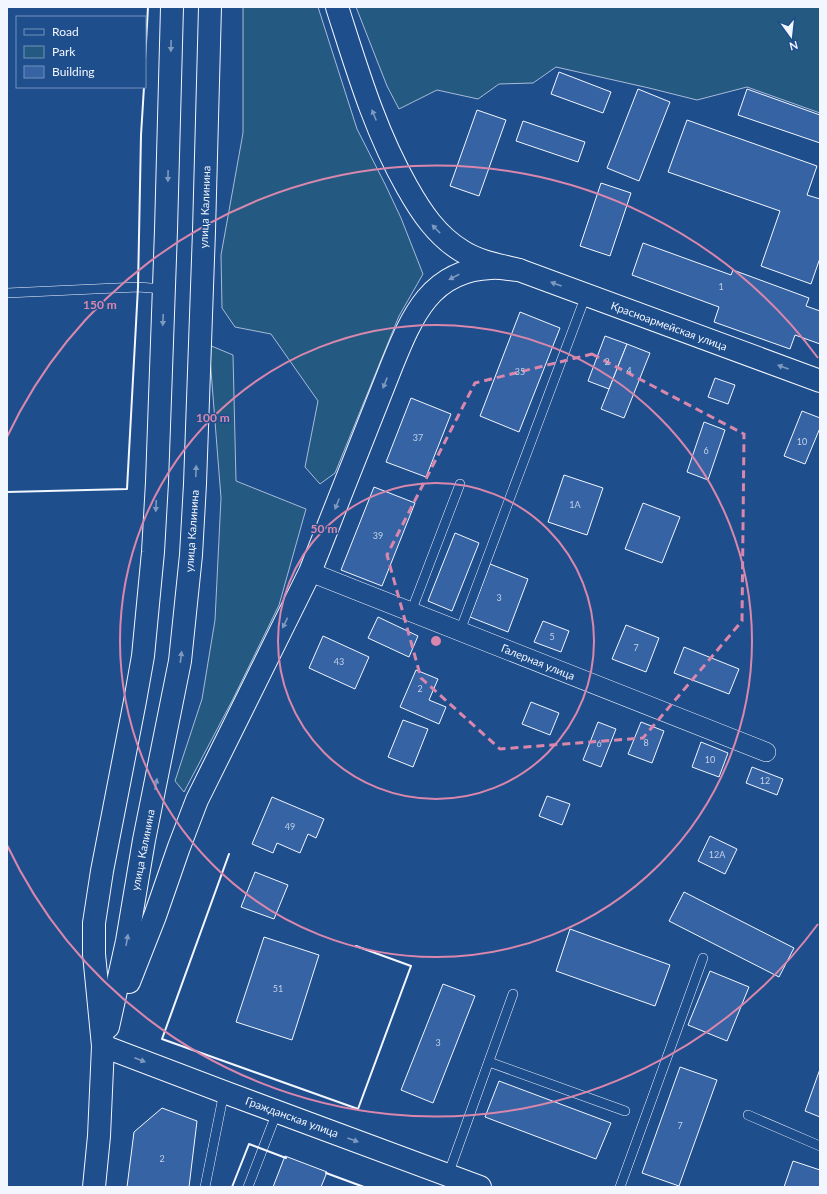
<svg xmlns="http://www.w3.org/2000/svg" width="827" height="1194" font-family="Lato,sans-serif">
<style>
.green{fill:#245a82;stroke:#a8bbd7}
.building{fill:#3563a3;stroke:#f2f6ff}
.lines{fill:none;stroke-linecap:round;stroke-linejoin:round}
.lane-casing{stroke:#f2f6ff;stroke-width:10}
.street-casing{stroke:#f2f6ff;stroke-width:20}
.secondary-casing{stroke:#f2f6ff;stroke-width:24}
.primary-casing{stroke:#f2f6ff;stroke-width:24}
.lane{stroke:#1f4e8c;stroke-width:9}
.street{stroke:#1f4e8c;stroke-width:19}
.secondary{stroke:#1f4e8c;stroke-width:22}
.primary{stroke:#1f4e8c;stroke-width:22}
.wall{stroke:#f2f6ff;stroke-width:2}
.oneway{fill:#7e9ac0}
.marked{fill:none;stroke:#da87ad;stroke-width:3;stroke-dasharray:8 5;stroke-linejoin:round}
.ring{fill:none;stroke:#da87ad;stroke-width:2}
.labels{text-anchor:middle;stroke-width:3;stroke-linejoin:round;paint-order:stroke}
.number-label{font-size:9px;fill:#c3d1e8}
.street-label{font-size:11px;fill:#f2f6ff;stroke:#1f4e8c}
.centre{fill:#da87ad;stroke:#1f4e8c;stroke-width:2}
.ring-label{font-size:12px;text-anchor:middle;font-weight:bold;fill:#da87ad;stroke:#1f4e8c;stroke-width:3;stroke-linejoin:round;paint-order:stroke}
</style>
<rect width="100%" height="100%" fill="#1f4e8c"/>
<!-- green -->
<g class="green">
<path d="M243,7h75l39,122 28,55 16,34 22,56 -24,42 -64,157 -15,11 -15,-17 13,-66 -47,-67 -36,-7 -13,-19 -1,-53 22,-122z"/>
<path d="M356,7h464v106l-73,-26 -50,13 -48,-12 -93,-21 -23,16 -34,1 -21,15 -41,-9 -38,19 -12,-23z"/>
<path d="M209,345l24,10 3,126 70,28 -27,96 -46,94 -49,93 -9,-11 27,-82 13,-79 6,-122z"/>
</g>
<!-- building -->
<g class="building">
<path d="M559,72l52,20 -8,21 -52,-19z"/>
<path d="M638,89l32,13 -31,79 -32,-13z"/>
<path d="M747,89l73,26v28l-82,-28z"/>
<path d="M477,110l29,10 -27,76 -29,-10z"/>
<path d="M687,120l130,46 -10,29 13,4v59l-9,26 -50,-18 19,-55 -112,-39z"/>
<path d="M523,121l62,21 -7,20 -62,-21z"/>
<path d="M601,183l30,10 -21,63 -30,-10z"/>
<path d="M643,243l88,32 2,-5 76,28 -3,8 14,5v33l-25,-9 -5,14 -76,-27 5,-15 -87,-32z"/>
<path d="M520,312l40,16 -41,104 -39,-16z"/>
<path d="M605,336l22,8 -18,45 -21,-8z"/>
<path d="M627,344l23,9 -26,65 -23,-9z"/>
<path d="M715,378l20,7 -7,19 -20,-7z"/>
<path d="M411,398l40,16 -25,63 -40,-15z"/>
<path d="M802,411l18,7v10l-15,36 -21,-8z"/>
<path d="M704,422l21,8 -17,50 -21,-8z"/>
<path d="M564,475l39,13 -16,47 -39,-13z"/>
<path d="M374,487l41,16 -33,83 -41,-16z"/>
<path d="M643,503l37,14 -18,46 -37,-14z"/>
<path d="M455,533l24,10 -27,68 -24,-10z"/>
<path d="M490,564l38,15 -20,53 -38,-15z"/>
<path d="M378,617l40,19 -9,21 -41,-19z"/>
<path d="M543,621l26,10 -8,21 -27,-10z"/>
<path d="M626,625l33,13 -13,34 -34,-13z"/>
<path d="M323,636l46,21 -14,32 -46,-21z"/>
<path d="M684,647l55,22 -10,25 -55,-21z"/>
<path d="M416,670l22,9 -9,21 17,7 -7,17 -39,-17z"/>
<path d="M531,702l28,11 -9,22 -28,-11z"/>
<path d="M403,720l25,9 -15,38 -25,-10z"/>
<path d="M598,722l18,7 -15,38 -18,-7z"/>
<path d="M641,722l23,9 -12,32 -24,-9z"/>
<path d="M701,742l27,11 -9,24 -27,-10z"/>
<path d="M752,767l31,12 -6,16 -31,-12z"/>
<path d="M547,796l23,8 -8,21 -23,-9z"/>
<path d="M272,797l52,22 -8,19 -8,-4 -8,19 -23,-10 -4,10 -21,-9z"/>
<path d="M710,836l27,13 -12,25 -27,-13z"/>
<path d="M255,872l33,13 -14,34 -33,-12z"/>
<path d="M684,892l110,56 -15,29 -110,-56z"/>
<path d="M570,929l100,36 -15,41 -99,-35z"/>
<path d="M264,937l55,18 -27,85 -56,-18z"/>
<path d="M710,971l39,16 -22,54 -39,-16z"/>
<path d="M443,984l32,12 -42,107 -32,-13z"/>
<path d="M680,1067l37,13 -38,106 -37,-13z"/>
<path d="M820,1069v48l-15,-6z"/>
<path d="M499,1081l112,42 -15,36 -111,-42z"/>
<path d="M162,1108l35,13 -8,66h-62l7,-55z"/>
<path d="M285,1156l42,16 -6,15h-48z"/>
<path d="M793,1161l27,9v17h-36z"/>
</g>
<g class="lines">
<defs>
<g id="lane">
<path d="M7,293l131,-6 26,2"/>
<path d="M411,612l49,-128"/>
<path d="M460,631l126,-336"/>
<path d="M489,1062l136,49"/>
<path d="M748,1115l72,31"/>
<path d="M448,1175l65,-181"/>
<path d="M205,1187l19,-95"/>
<path d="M248,1187l29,-75"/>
<path d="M620,1187l83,-229"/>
</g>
<path id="street" d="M310,572l456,180"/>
<path id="secondary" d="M103,1046l121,46 256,95"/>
<g id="primary">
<path d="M337,7c20,62 38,124 70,180 14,25 30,49 55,64 17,11 38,14 57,19l301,111"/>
<path d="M129,982l26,-66 24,-69 18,-47 113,-228 82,-207c20,-49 39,-95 99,-97 9,-1 19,2 28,2"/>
<path d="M108,1027l19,-86 17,-101 36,-179 11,-106 4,-71 9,-253 6,-224"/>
<path d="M94,1187l5,-51 4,-90 -9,-92v-31l8,-52 33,-170 8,-45 10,-104 4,-70 9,-252 6,-223"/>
</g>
</defs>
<!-- lane casing -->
<use href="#lane" class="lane-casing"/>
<!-- street casing -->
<use href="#street" class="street-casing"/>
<!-- secondary casing -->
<use href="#secondary" class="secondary-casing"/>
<!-- primary casing -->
<use href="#primary" class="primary-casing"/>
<!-- lane -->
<use href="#lane" class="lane"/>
<!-- street -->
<use href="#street" class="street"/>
<!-- secondary -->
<use href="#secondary" class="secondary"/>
<!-- primary -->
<use href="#primary" class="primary"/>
<!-- wall -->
<g class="wall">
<path d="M145,60l3,-53"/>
<path d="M7,492l120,-3 11,-202 3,-152 3,-48"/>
<path d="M229,854l-67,185 196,70 53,-143 -55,-20"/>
<path d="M326,1173l38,14"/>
<path d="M232,1187l17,-43 37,14"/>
</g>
</g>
<!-- one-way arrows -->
<defs><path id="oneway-solid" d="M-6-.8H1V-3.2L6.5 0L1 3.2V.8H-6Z"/></defs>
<g class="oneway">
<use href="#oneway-solid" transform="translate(171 46) rotate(91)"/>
<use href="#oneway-solid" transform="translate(374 115) rotate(-112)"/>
<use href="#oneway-solid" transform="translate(168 176) rotate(91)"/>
<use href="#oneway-solid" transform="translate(436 229) rotate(-134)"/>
<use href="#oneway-solid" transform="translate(454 277) rotate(153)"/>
<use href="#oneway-solid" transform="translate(556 284) rotate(-160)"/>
<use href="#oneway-solid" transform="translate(163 320) rotate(92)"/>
<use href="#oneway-solid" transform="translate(783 367) rotate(-160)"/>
<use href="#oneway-solid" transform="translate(385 383) rotate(112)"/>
<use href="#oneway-solid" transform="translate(196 471) rotate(-88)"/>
<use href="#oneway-solid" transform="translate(337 504) rotate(112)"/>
<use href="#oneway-solid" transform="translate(156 506) rotate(93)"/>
<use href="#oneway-solid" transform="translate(285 623) rotate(116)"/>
<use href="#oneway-solid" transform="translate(181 657) rotate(-83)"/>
<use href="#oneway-solid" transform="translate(156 784) rotate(-79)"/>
<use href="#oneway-solid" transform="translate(127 940) rotate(-80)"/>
<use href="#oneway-solid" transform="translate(140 1060) rotate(21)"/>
<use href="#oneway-solid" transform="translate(353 1140) rotate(20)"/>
</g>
<!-- marked area -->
<path class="marked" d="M592,354l152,80 -2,187 -99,117 -143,11 -79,-71 -34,-123 88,-172z"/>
<!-- distance rings -->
<g class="ring">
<circle cx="436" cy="641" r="158"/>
<circle cx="436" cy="641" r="316"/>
<path d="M818 924A475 475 0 0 1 7 845M7 437A475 475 0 0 1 818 358"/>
</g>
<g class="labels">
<!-- number labels -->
<g class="number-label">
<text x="721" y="290">1</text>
<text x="607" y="365">2</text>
<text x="629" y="374">4</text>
<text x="520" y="375">35</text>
<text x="418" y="441">37</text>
<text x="802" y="445">10</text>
<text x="706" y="454">6</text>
<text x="575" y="508">1А</text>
<text x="378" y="539">39</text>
<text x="499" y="601">3</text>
<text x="552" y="640">5</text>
<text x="636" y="651">7</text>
<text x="339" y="665">43</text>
<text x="420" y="692">2</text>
<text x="646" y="746">8</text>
<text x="599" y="747">6</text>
<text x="710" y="763">10</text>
<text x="765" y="784">12</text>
<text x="290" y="830">49</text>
<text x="717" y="858">12А</text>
<text x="278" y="992">51</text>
<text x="438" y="1046">3</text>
<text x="680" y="1129">7</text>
<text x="162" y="1162">2</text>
</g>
<!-- street labels -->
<g class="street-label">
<text transform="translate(205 207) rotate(-88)" y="4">улица Калинина</text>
<text transform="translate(669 326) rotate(20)" y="4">Красноармейская улица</text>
<text transform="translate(192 531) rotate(-86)" y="4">улица Калинина</text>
<text transform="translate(538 662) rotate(22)" y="4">Галерная улица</text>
<text transform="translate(143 850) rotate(-79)" y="4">улица Калинина</text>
<text transform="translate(292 1117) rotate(20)" y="4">Гражданская улица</text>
</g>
</g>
<circle cx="436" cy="641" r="6" class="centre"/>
<g class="ring-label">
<text x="100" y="309">150 m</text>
<text x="213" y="422">100 m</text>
<text x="324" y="533">50 m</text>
</g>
<!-- border -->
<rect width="827" height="1194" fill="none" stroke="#f2f6ff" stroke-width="16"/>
<!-- legend -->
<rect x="16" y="16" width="130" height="72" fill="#1f4e8c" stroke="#7391ba"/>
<rect x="24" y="29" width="20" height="6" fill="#1f4e8c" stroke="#7391ba"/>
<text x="52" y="36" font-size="12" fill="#f2f6ff">Road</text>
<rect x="24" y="46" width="20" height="12" fill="#245a82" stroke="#7391ba"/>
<text x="52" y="56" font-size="12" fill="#f2f6ff">Park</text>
<rect x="24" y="66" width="20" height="12" fill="#3563a3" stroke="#7391ba"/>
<text x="52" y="76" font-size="12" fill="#f2f6ff">Building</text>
<!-- north arrow -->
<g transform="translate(791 36) rotate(165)" stroke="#1f4e8c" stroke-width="3" paint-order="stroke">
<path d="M0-3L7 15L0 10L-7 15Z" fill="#f2f6ff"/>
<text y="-6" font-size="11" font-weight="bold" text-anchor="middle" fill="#f2f6ff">N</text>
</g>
</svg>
